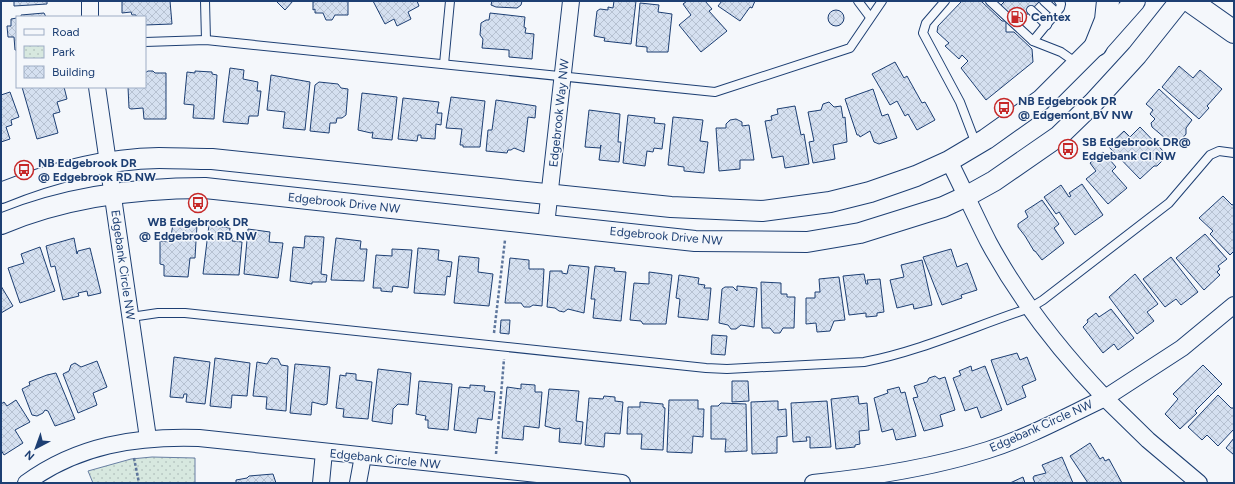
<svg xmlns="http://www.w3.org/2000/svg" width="1235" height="484" font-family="Figtree,sans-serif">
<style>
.park{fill:url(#park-dots);stroke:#687fa3}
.building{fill:url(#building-cross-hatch);stroke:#1d3f73}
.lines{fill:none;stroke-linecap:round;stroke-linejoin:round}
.service-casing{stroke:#1d3f73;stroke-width:10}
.minor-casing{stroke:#1d3f73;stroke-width:18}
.tertiary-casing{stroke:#1d3f73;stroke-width:22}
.secondary-casing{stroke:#1d3f73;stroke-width:24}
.path{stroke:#5e769c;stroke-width:2.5;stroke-dasharray:3 2;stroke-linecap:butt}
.service{stroke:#f4f7fb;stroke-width:8}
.minor{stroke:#f4f7fb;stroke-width:16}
.tertiary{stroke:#f4f7fb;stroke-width:20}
.secondary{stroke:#f4f7fb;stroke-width:22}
.labels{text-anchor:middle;stroke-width:3;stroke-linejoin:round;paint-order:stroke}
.poi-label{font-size:12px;font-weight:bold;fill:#1d3f73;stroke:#f4f7fb;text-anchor:start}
.street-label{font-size:12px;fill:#1d3f73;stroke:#f4f7fb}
</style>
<defs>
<pattern id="park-dots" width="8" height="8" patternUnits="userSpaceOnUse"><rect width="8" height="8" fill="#d7e8df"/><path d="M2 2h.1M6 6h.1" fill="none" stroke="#b8c8c3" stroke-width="1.8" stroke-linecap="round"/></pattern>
<pattern id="building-cross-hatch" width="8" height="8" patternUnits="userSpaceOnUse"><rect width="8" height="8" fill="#d5e0f0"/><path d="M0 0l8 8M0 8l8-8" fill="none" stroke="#b6c1d1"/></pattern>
</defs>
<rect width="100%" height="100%" fill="#f4f7fb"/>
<!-- park -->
<path class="park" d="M152,457l43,1v25h-102l-5,-12 43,-12z"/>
<!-- building -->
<g class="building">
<path d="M14,1h33v3l-33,2z"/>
<path d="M122,1h48l2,23 -27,1v-8h-9v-2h-4l-1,-3 -9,1z"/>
<path d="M276,1h17l-8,9z"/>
<path d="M348,1v14h-13l-3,5h-6l-3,-7h-8v-4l-2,1v-8l2,-1z"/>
<path d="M373,1h44l2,5 -11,6 3,7 -14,7 -3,-7 -9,5z"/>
<path d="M492,1h30l-1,4 -4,3 -21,-1 -5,-2z"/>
<path d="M614,1h22l-5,43 -27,-3 1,-3 -11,-2 3,-25 3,-2 8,1v-3l5,1z"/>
<path d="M687,1h18l7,8 -3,2 18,20 -26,21 -22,-27 12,-10 -8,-11z"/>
<path d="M722,1h33l-3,7 -2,-1 -10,14 -22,-15z"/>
<path d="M962,1h19l21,20h4v11h8l18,17 1,13 -47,38 -25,-32 7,-7 -6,-6 -3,4 -14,-13 4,-3 -12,-11 1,-6z"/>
<path d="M1005,1h35l-22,23 -18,-18z"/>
<path d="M640,3l19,2 -1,7 14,2 -4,38h-21v-5l-11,-1z"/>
<circle cx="836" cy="18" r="8"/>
<path d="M44,13l2,4h-25v-2z"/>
<path d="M490,13l35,4 -1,10 2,1 -1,5 9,1 -2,25 -23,-2v-7l-27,-2 1,-9 -3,-4 1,-12 5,-3h3z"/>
<path d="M17,18v32h-2l-1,-13h-6l-1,-11h4v-7z"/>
<path d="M895,62l9,16 3,-2 15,27 3,-1 10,18 -18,10 -9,-16 -3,2 -8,-15 -7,4 -18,-31z"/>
<path d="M1179,66l14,12 7,-8 22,19 -15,17 2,2 -10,11 -37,-32z"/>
<path d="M230,68l14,2 -1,9 15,3 -1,9h4l-3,25h-9l-1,8 -25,-2z"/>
<path d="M148,71h5l2,2h11v46h-22l-1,-11 -12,1 -2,-1 -1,-21h17v-14z"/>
<path d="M195,71l17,1v2l5,1 -3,44 -21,-1 1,-13 -10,-1 3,-32 8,1z"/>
<path d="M271,75l39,7 -5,48 -22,-2 2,-16 -18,-2z"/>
<path d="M319,82l19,2 3,4 7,1 -2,26 -4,3h-5l-1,5h-6l-1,10 -19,-2 5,-46z"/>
<path d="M22,87h42l3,12 -10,3 3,10 -7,2 5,19 -21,6z"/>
<path d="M873,89l9,27 6,-2 9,24 -18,6 -5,-2 -4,-11 -10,6 -1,-2h-2l-12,-36z"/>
<path d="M1159,89l33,31 -6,8v6l-4,5h-6l-4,5 -20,-17 -1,-4 4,-4 -5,-5 3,-4 -7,-6z"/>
<path d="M10,92l9,25 -8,3 1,5 -6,2 4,12 -9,3v-47z"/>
<path d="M362,93l35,4 -5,43 -20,-2 1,-6 -2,1 -13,-3z"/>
<path d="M451,97l34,4 -5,46h-17v-2h-3l2,-16 -16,-1z"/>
<path d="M403,98l36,4 -2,11h5l-1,12 -5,-1 -1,15 -14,-1v-3h-3l-1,6 -19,-2z"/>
<path d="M496,100l40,6 -1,12 -7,-1 -4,35 -10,-4 -3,2h-3l-1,3 -21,-2 2,-21h4z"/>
<path d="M829,102l5,5 7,-1 2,12 2,-1 2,25 -14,3 2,14 -22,4 -4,-21 5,-1 -6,-29 13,-2 2,-6z"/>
<path d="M795,106l6,29 3,-1 5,30 -24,4 -2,-12 -11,2 -7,-37 7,-1 -1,-4 7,-2 -1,-5z"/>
<path d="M589,110l31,4 -2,28h3l-2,20 -20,-2 2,-15 -1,3 -15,-1z"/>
<path d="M628,115l27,3 -1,5 11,1 -3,25 -8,-1 -1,4 -6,-1 -2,15 -22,-3z"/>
<path d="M673,117l30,3 -3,21 8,1 -4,31 -20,-2v-4l-16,-2z"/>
<path d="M736,119l6,3v4l7,-1 5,35h-14v9l-21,2 -3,-43h10v-4l4,-4z"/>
<path d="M1140,127l25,26 -2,7 -6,6h-3l-14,13 -32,-33 16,-15 6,6z"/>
<path d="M1103,152l13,15 -4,4 15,17 -19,16 -22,-25 10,-8 -6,-8z"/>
<path d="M1082,184l21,31 -28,20 -16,-23 -3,2 -12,-17 17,-12 8,12 2,-1 -2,-3z"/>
<path d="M1223,196l9,9 2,-1v47l-4,4 -20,-21 3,-3 -14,-13z"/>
<path d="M1042,200l17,24 -5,4 10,15 -22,17 -7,-9h-1l-9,-15 -7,-9v-3l10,-7 -3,-6z"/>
<path d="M173,224l24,1 -2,33h-5l-2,19 -24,-1v-11l-4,-1v-23l10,1z"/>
<path d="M209,225l21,3 -1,10h4l-1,3 10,1 -3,33 -36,-1z"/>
<path d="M248,229l22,3 -1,10 14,1 -5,35 -34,-4z"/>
<path d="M1205,234l22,25 -9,7 2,3 -3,3 3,3 -16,15 -28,-32z"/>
<path d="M305,236l19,1 -3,37 6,1 -1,7h-14v2l-22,-3 3,-34 11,1z"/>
<path d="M74,238l3,16 1,-3 12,-3 11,45 -13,3 -1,-5 -9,2 1,3 -16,4 -8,-34 -4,1 -5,-21z"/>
<path d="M336,238l25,3 -1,8h7l-3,32 -33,-1z"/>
<path d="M40,247l15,44 -35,12 -12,-35 16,-5 -3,-9z"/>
<path d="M418,248l21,2 -1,10 14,2 -2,15 -3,-1 -2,19 -31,-2z"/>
<path d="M392,249l20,1 -4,38 -15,-2 -1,6 -11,-1v-3h-8l3,-33 16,1z"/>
<path d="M951,249l6,18 10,-4 10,27 -16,5 1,3 -20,7 -19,-48z"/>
<path d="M459,256l20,2 -1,14 15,2 -4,32 -35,-3z"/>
<path d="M1171,257l27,35 -17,13 -5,-6 -11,8 -22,-28z"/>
<path d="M510,258l19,2v9h15l-2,37 -9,-1 -3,2h-6l-3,-4h-16z"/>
<path d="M922,260l10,45 -18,4 -1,-5 -16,4 -7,-28 14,-3 -3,-12z"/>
<path d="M569,265l20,2 -5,46 -16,-4 -4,3 -5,-1 -4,-3 -8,-1 3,-36h12v2l5,1z"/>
<path d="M595,266l20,2 -1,3 12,1 -5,49 -28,-3 2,-19h-4z"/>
<path d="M649,272l23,3 -6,49h-23l-2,-3 -11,-1 4,-37 15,1z"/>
<path d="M864,274l2,10h2l-1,-4 13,-1 4,33 -7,1v3l-11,1v-4l-17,2 -6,-39z"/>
<path d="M1135,274l23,30 -11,8 7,9 -17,13 -28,-37z"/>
<path d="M679,275l20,3 -1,6 7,1 -1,3h7l-3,32 -30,-3 2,-18 -4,-1z"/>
<path d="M839,277l6,43 -11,1 -4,10 -13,1 -1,-9 -10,1v-26h9v-6h5l-1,-13z"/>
<path d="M761,282l20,1v11h6v3h8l-1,31h-11l-3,5h-6l-4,-5h-8z"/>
<path d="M1,286l12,20 -12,7z"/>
<path d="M737,286l20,2 -3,39 -13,-2 -5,4h-5l-3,-4 -9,-2 3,-34 3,-2h8l4,4z"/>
<path d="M1111,309l23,29 -16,12 -4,-6 -11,9 -20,-26 5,-5 -1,-2 9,-7 3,4z"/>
<path d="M501,320h9l-1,14 -9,-1z"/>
<path d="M712,335l15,1 -2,19 -14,-1z"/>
<path d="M1017,353l3,7 7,-3 9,23 -14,6 4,11 -19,8 -16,-45z"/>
<path d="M174,357l36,5 -5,42 -19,-2 1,-8h-3l-1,4 -13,-1z"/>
<path d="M215,358l35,5 -3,33 -15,-1 -1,13 -21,-2z"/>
<path d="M271,358l7,1 3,6 7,1 -2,45 -20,-2 1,-12 -14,-1 4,-34 10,2z"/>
<path d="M97,361l10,26 -14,6 4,12 -19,8 -15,-39 6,-3 2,-6 4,-2 6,4z"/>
<path d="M295,364l35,3 -3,37 -3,1 -12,-3 -1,13 -21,-2z"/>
<path d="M1203,365l19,19 -27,27 2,2 -17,16 -15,-15 13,-15 -5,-5z"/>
<path d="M971,366l1,5 13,-5 17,44 -21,8 -4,-11 -12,4 -12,-33 8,-3 -2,-4z"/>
<path d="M378,369l33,4 -3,32 -10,-1 -5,5 -1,15 -20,-3z"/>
<path d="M56,373l19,46 -20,7 -7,-15 -3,-1 -2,3 -6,3 -5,-1 -10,-26 8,-4 -1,-3 18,-7z"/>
<path d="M346,373l10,1v6l16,2 -4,37 -25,-2 1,-8 -8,-1 4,-33 6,1z"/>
<path d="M935,376l4,3 6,-2 10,33 -15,5 3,11 -19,5 -11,-33 5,-1 -4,-11 13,-4 2,-4z"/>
<path d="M419,381l33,3 -4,46 -20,-2v-8h-3l1,-4 -10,-2z"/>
<path d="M732,381h16l1,20 -17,1z"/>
<path d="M521,384l14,1v7h7l-3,36 -15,-2 -1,14 -21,-2 5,-51 14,2z"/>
<path d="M470,385l15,1 -1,5 11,1 -3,28 -14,-2 -2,15 -22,-3 5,-43 11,1z"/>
<path d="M899,387l2,6 4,-1 11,44 -20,4 -3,-11 -11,3 -8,-34 14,-5 -1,-3z"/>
<path d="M549,389l30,2 -3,30 7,1 -2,22 -22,-2 1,-14 -4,1 -11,-3z"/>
<path d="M1218,395l13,13h3v21l-16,17 -11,-11 -5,5 -14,-13z"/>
<path d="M604,396l11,1v4l8,1 -3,32 -15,-1 -1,14 -19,-2 4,-47 14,1z"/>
<path d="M858,396l1,8 8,-1 2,27 -10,1 1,13 -5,1v2l-19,2 -5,-50z"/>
<path d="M16,400l14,22 -15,8 8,13 -19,12 -3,-5v-46l3,-2 3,4z"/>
<path d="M669,400h29v9h6l-1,28 -10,-1 -1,17 -25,-1z"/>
<path d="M774,401h4v9l8,-1 1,27 -10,1v16l-25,1 -1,-52z"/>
<path d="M827,401l4,46 -21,1v-11h-4l1,4 -14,1 -2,-39z"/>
<path d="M640,402l23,2v3l2,1 -2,42 -22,-1 1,-15h-15l1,-27h12z"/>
<path d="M721,403l25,1 1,47 -22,1 1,-13h-15v-33h7z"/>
<path d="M1234,438v17l-8,-7z"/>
<path d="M1090,443l10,16 3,-2 2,4 4,-2 13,24h-34l-18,-27z"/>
<path d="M1062,457l11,26h-38l-2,-5 1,-2 12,-3 -4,-8z"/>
<path d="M273,474l3,9h-40v-3l11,-2 2,-2z"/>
<path d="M1023,477l2,6h-15z"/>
</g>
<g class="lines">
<defs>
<g id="service">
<path d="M205,1l1,39"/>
<path d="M858,1l12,16"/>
<path d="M945,1l-19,22 -3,10 37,69 16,42"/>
<path d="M990,1l43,40 28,11 17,12"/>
<path d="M1044,1l13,12"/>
<path d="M1031,10l16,15"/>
<path d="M1033,41l27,-33 1,-4 -2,-3"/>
<path d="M145,42l61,-2 509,52 135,-44 32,-47"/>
<path d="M444,64l6,-63"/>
<path d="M131,317l27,-4h27l521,55 21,1 137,-7c57,-11 111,-36 166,-54l13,-8 126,-97 41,-48 9,-4 15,2"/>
</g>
<g id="minor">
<path d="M90,1v16"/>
<path d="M97,87l51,351"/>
<path d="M546,225l25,-224"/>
<path d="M26,483c52,-38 110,-47 173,-45l423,45"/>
<path d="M321,483l3,-31"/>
<path d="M358,483l5,-27"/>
<path d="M813,483c60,-6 118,-15 175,-33 41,-13 79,-34 117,-52 -45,-47 -85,-98 -116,-155 -14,-27 -26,-55 -40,-82"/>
<path d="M1199,483l-51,-43 -43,-42 77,-50 52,-43"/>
</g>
<g id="tertiary">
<path d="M1,193c49,-20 105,-34 158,-35 18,0 35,1 53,1l459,48 91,4 68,-9 40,-10 46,-16 33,-15 37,-22 55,-39 55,-55 39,-44"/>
<path d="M1,224c64,-27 135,-36 204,-36l490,53 112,1 53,-9 83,-26 24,-11 27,-15 65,-45 34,-33 44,-48 43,-54"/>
</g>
<g id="secondary">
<path d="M1190,1l44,31"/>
<path d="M1096,45l10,-25 2,-19"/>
</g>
</defs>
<!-- service casing -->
<use href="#service" class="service-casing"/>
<!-- minor casing -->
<use href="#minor" class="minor-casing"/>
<!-- tertiary casing -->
<use href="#tertiary" class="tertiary-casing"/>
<!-- secondary casing -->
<use href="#secondary" class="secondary-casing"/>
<!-- path -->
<g class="path">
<path d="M494,333l11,-93"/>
<path d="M496,454l8,-95"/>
<path d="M134,458l5,25"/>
</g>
<!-- service -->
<use href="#service" class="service"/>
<!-- minor -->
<use href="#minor" class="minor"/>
<!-- tertiary -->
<use href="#tertiary" class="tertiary"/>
<!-- secondary -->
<use href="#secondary" class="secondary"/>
</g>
<!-- icons -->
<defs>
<symbol id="fuel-ring" viewBox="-11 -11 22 22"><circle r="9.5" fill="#f4f7fb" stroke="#c62828" stroke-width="1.5"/><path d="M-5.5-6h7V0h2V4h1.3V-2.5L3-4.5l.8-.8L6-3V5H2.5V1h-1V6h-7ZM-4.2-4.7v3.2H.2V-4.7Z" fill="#c62828"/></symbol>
<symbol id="bus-ring" viewBox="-11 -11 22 22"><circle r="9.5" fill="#f4f7fb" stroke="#c62828" stroke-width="1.5"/><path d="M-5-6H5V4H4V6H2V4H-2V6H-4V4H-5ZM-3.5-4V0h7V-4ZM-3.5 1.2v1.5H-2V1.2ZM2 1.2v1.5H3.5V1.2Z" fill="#c62828"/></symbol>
</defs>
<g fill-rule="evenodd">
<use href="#fuel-ring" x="1006" y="6" width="22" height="22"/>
<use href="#bus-ring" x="993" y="97" width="22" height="22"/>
<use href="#bus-ring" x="1057" y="138" width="22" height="22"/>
<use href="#bus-ring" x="13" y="159" width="22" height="22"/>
<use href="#bus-ring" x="187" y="192" width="22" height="22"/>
</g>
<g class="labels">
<!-- poi labels -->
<g class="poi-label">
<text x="1031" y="21">Centex</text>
<text x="1018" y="105">NB Edgebrook DR<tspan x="1018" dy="14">@ Edgemont BV NW</tspan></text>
<text x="1082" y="146">SB Edgebrook DR@<tspan x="1082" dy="14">Edgebank CI NW</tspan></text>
<text x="38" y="167">NB Edgebrook DR<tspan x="38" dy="14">@ Edgebrook RD NW</tspan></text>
<text x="198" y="226" text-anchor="middle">WB Edgebrook DR<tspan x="198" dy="14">@ Edgebrook RD NW</tspan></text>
</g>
<!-- street labels -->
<g class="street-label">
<text transform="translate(559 113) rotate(-84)" y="4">Edgebrook Way NW</text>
<text transform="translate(344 203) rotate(6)" y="4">Edgebrook Drive NW</text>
<text transform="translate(666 236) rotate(5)" y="4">Edgebrook Drive NW</text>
<text transform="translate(123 265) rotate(82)" y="4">Edgebank Circle NW</text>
<text transform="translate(1041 426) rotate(-24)" y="4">Edgebank Circle NW</text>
<text transform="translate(385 459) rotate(6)" y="4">Edgebank Circle NW</text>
</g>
</g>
<!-- border -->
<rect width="1235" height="484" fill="none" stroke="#1d3f73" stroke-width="4"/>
<!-- legend -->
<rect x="16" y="16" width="130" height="72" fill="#f4f7fb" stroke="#9eadc5"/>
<rect x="24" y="29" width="20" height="6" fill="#f4f7fb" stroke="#9eadc5"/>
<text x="52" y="36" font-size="12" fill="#1d3f73">Road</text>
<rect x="24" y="46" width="20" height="12" fill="url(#park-dots)" stroke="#9eadc5"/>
<text x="52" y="56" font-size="12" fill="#1d3f73">Park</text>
<rect x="24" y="66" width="20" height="12" fill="url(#building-cross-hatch)" stroke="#9eadc5"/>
<text x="52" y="76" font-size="12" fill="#1d3f73">Building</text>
<!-- north arrow -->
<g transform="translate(36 448) rotate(221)" stroke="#f4f7fb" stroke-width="3" paint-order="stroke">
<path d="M0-3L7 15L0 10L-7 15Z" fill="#1d3f73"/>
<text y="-6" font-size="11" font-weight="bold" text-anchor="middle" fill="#1d3f73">N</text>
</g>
</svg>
